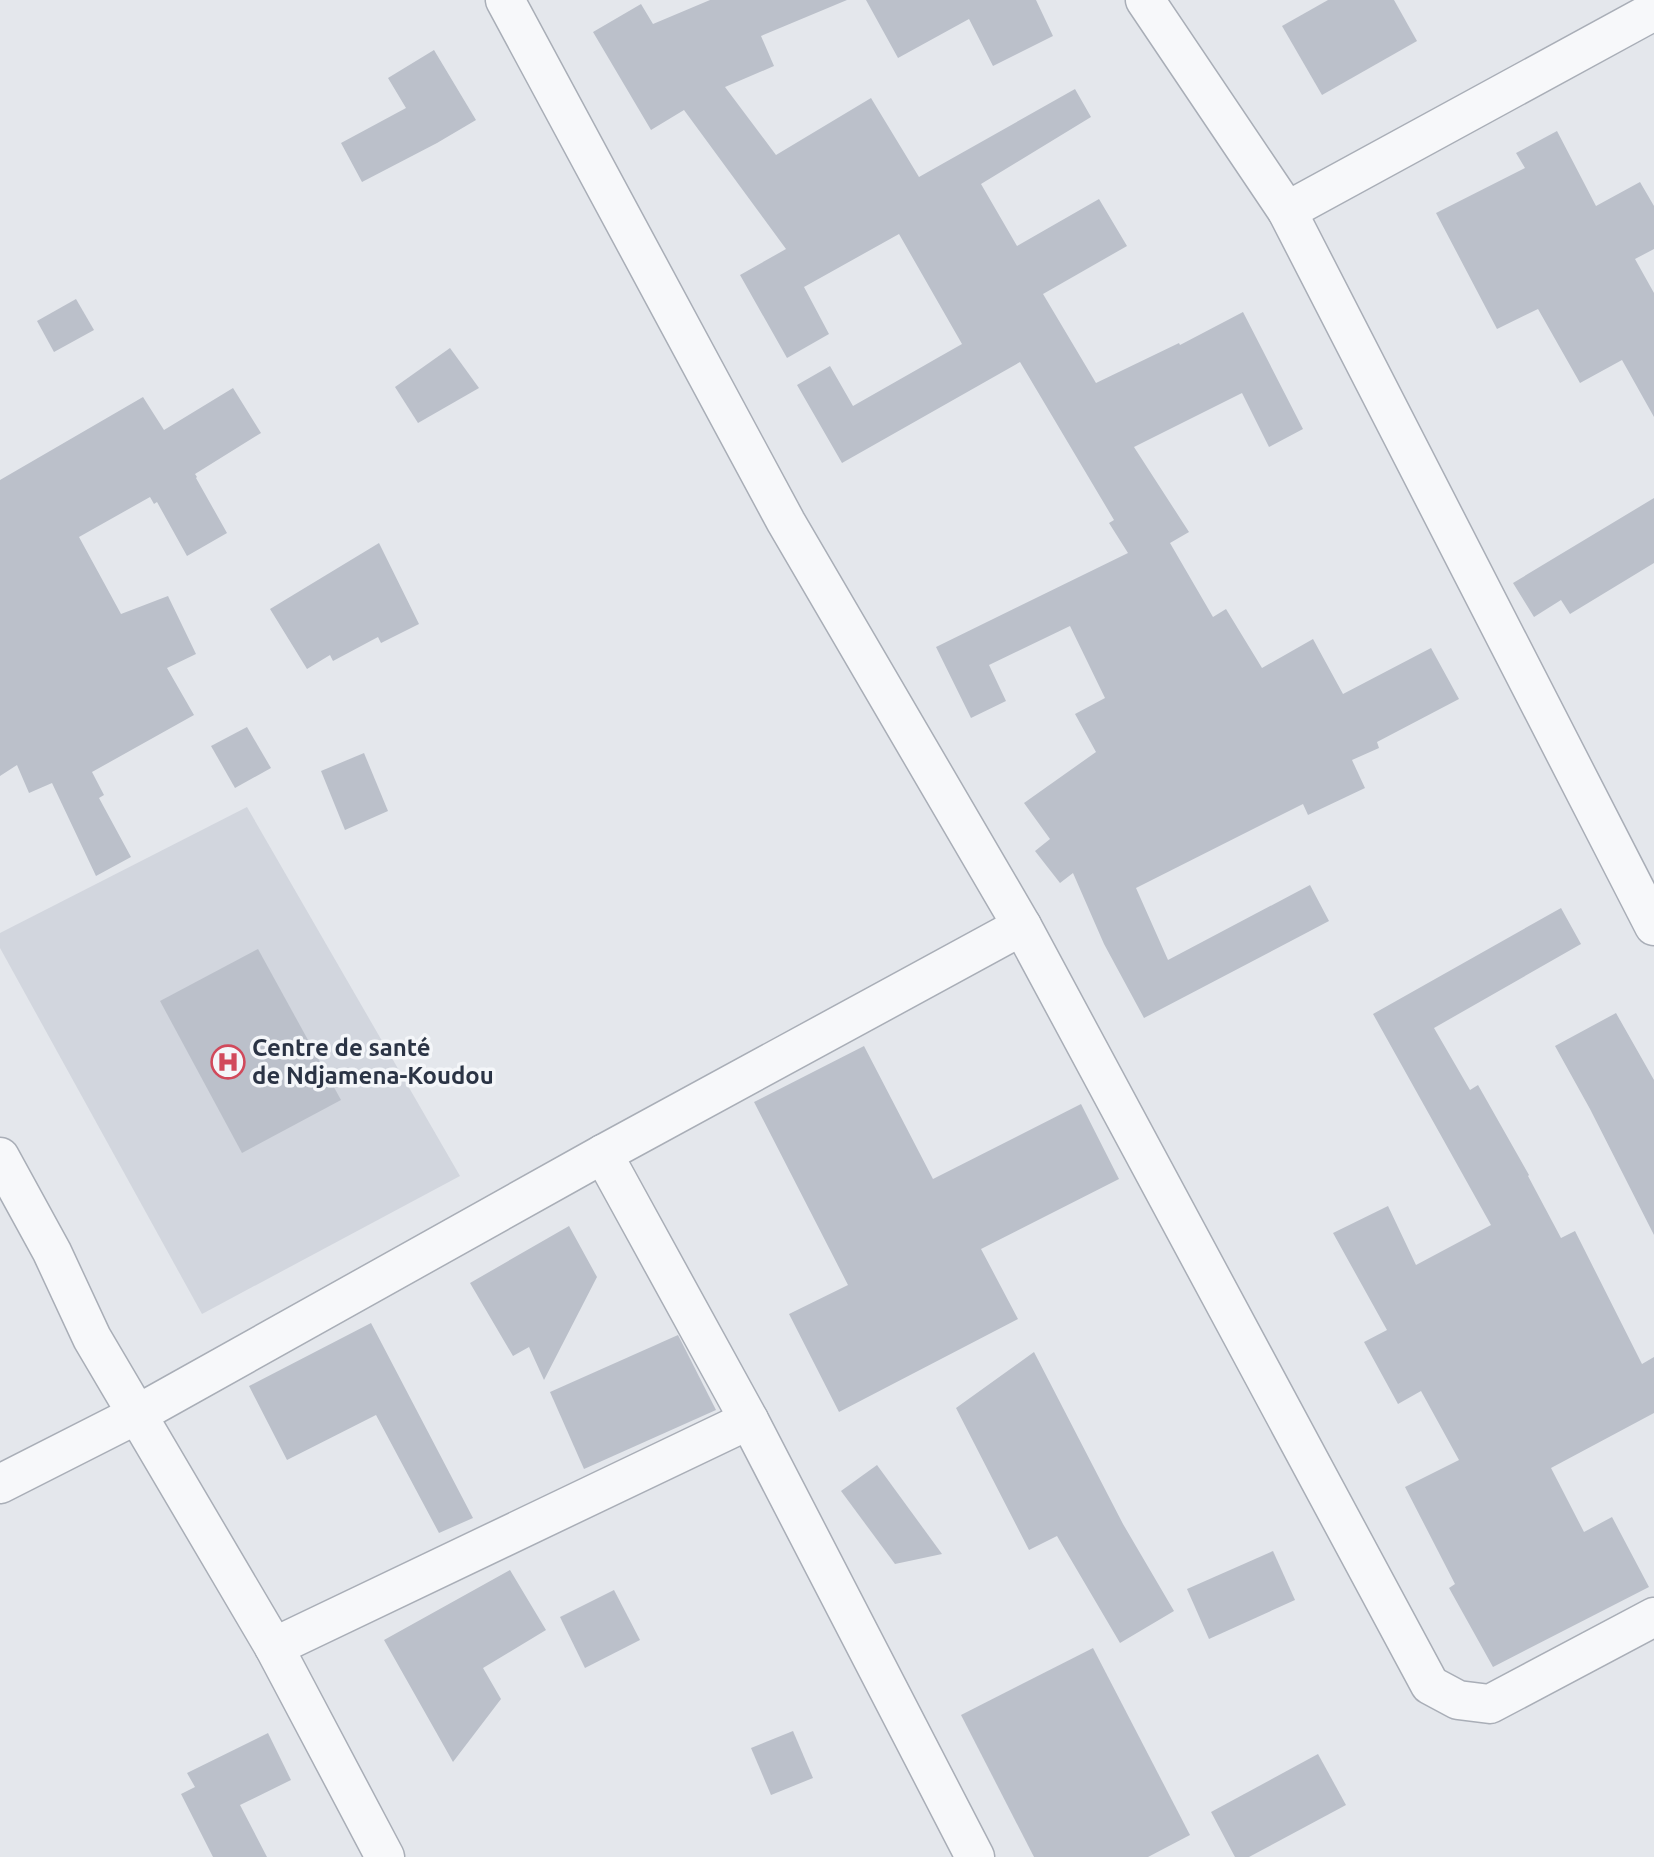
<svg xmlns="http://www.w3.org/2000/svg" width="1654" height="1857" font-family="Ubuntu,sans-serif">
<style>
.built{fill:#d2d6de}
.building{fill:#bbc0ca}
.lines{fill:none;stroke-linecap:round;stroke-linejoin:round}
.minor-casing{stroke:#a9aeb7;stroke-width:41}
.minor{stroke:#f7f8fa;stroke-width:38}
.labels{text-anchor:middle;stroke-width:7;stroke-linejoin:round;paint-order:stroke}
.poi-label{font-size:24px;font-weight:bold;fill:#2b3445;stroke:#f4f6f9;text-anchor:start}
</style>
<rect width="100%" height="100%" fill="#e4e7ec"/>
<!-- built -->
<path class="built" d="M247,807l213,369 -258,138 -202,-366v-15z"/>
<!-- building -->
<g class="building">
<path d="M710,0h137l-86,36 13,30 -49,21 51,68 95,-57 48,79 156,-88 16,28 -110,67 36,62 82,-47 28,47 -84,48 53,89 83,-40 1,2 63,-33 60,117 -34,18 -27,-54 -108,54 55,85 -19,11 43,74 13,-8 36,59 51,-29 30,55 88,-46 28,51 -82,43 2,6 -27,12 13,28 -57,27 -5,-11 -167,84 32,72 142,-75 19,36 -185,97 -40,-74 -31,-71 -13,10 -25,-32 15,-12 -26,-36 72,-51 -21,-38 30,-16 -35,-72 -81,39 17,36 -35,17 -35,-71 192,-94 -19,-30 5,-3 -94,-158 -178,101 -45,-78 33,-19 23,40 109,-62 -63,-110 -95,53 25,47 -42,24 -47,-83 46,-26 -102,-139 -33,20 -58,-98 48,-28 12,20z"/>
<path d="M866,0h170l17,36 -60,30 -24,-47 -71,39z"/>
<path d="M1328,0h66l23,41 -95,54 -40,-69z"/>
<path d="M434,50l42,70 -39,23 -75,39 -21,-39 65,-35 -18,-30z"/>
<path d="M1557,131l39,75 44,-24 14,24v43l-19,10 19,34v124l-32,-57 -42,23 -42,-74 -41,20 -61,-116 89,-45 -9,-15z"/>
<path d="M76,299l18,31 -40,22 -17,-31z"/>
<path d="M450,348l29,40 -61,35 -23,-36z"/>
<path d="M233,388l28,45 -66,41 2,3 -1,1 31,55 -40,23 -30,-54 -3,2 -4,-7 -71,40 42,77 47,-18 28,58 -29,14 27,47 -102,57 12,23 -5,3 32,59 -35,19 -44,-93 -23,10 -12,-28 -17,11v-296l143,-83 21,33z"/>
<path d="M1654,498v65l-84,51 -9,-14 -27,17 -21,-34z"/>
<path d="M379,543l40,81 -38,19 -3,-6 -45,24 -3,-6 -23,14 -37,-60z"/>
<path d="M247,727l24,41 -36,20 -24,-42z"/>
<path d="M364,753l24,58 -43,19 -24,-59z"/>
<path d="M1561,908l20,36 -147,84 36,62 8,-5 51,90 -1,1 33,62 14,-7 67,133 12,-7v56l-103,55 33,64 28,-15 37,70 -156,80 -44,-79 6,-4 -50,-97 54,-27 -38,-69 -23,13 -34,-62 23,-12 -54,-97 55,-27 28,59 75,-40 -118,-211z"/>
<path d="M258,949l83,151 -99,53 -82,-152z"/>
<path d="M1616,1013l38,67v155l-64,-126 -35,-63z"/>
<path d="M864,1046l69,133 148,-75 38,75 -138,70 37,70 -179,93 -50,-98 59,-29 -94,-183z"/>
<path d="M569,1226l28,51 -53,103 -15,-33 -16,9 -43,-73z"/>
<path d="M371,1323l102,195 -34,15 -63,-118 -89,45 -38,-74z"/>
<path d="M678,1335l38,75 -132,59 -34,-77z"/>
<path d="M1034,1352l89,172 51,87 -54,32 -63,-107 -28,14 -73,-142z"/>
<path d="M877,1465l65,89 -47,10 -54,-73z"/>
<path d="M1273,1551l22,49 -86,39 -22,-50z"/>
<path d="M510,1570l36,60 -63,38 18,31 -48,63 -69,-122z"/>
<path d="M614,1590l26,50 -55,28 -25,-51z"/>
<path d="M1093,1648l97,187 -42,22h-114l-73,-142z"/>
<path d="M793,1731l20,47 -42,17 -20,-47z"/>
<path d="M268,1733l23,47 -51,25 27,52h-54l-32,-63 14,-7 -8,-14z"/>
<path d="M1318,1754l28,51 -97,52h-14l-24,-45z"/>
</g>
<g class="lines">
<defs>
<g id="minor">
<path d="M505,0l281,522 236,404 408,759 28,15 32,4 164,-87"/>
<path d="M1145,0l142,211 367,715"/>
<path d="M1287,211l367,-200"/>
<path d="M603,1154l146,266 226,437"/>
<path d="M0,1157l52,95 40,86 182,309 111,210"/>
<path d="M0,1484l136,-69 467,-261 419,-228"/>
<path d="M274,1647l475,-227"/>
</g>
</defs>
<!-- minor casing -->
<use href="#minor" class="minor-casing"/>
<!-- minor -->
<use href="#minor" class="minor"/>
</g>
<!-- icons -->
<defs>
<symbol id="hospital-ring" viewBox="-11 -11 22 22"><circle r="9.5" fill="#f4f6f9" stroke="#d1495b" stroke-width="1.5"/><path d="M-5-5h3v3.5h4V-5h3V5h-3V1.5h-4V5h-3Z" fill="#d1495b"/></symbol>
</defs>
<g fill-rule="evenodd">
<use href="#hospital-ring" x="209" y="1043" width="38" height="38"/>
</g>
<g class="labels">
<!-- poi labels -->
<g class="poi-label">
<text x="252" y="1056">Centre de santé<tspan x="252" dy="28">de Ndjamena-Koudou</tspan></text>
</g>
</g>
</svg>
